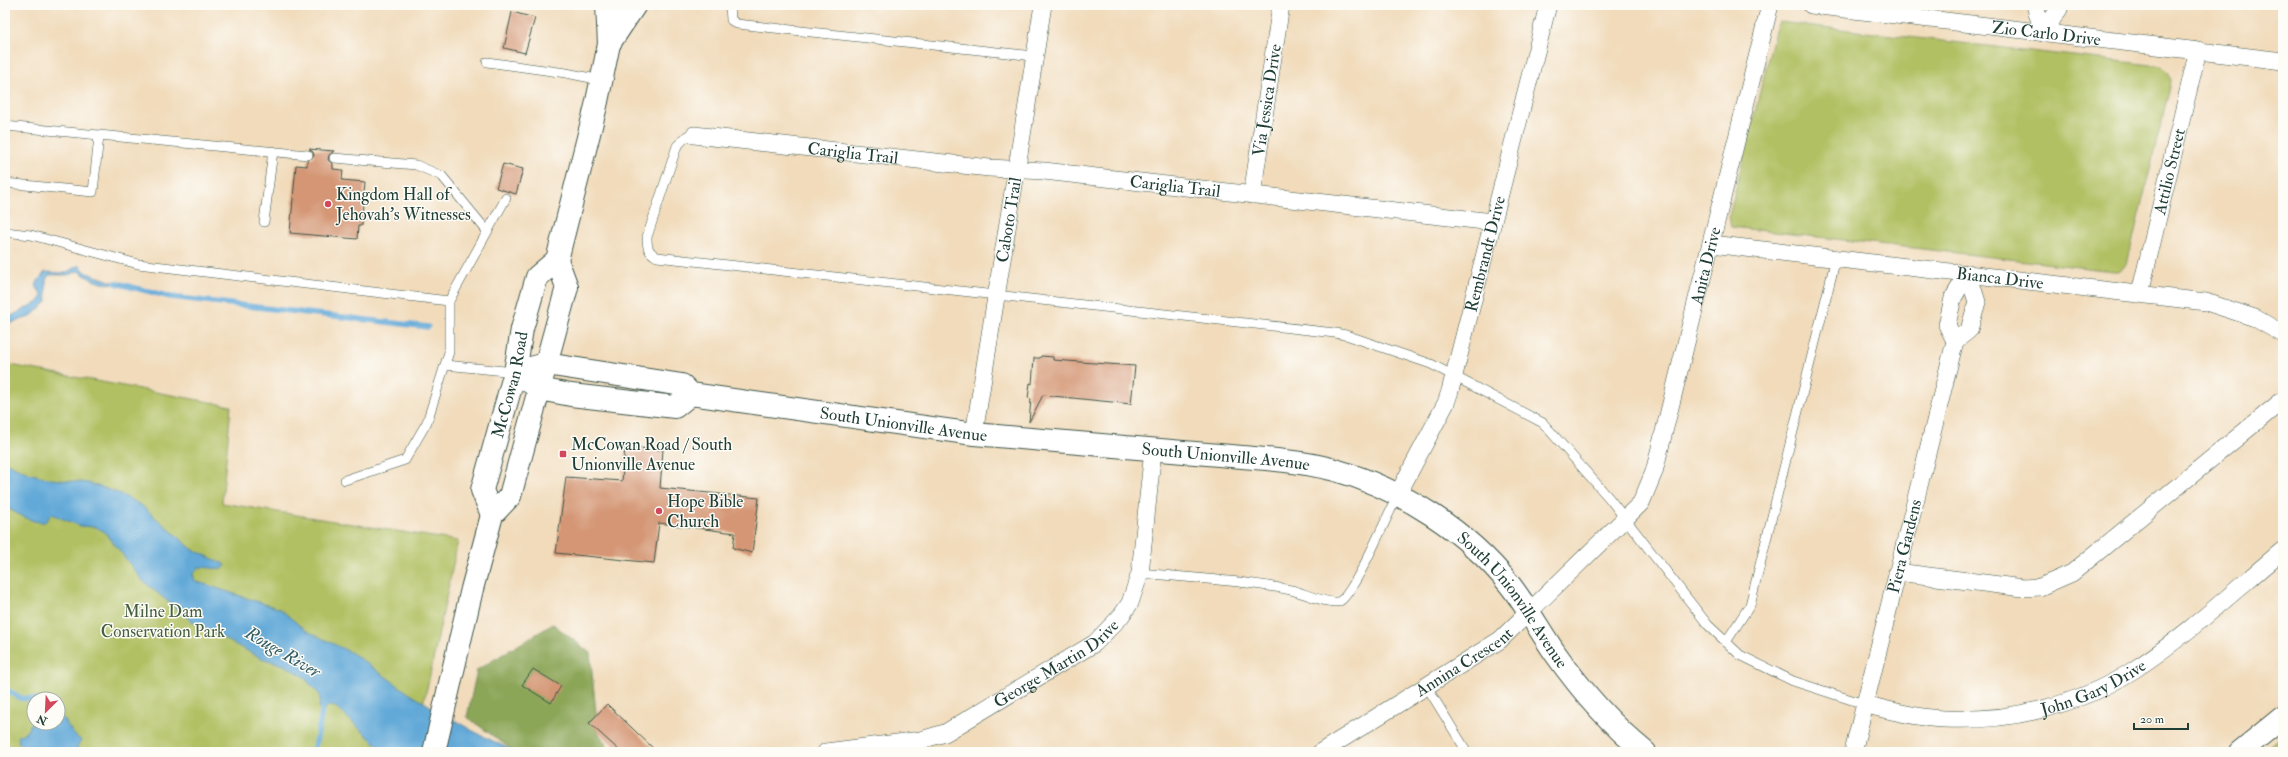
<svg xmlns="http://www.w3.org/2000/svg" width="2288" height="757" font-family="'IM FELL Double Pica',serif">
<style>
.green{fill:#b1c062;stroke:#687e4b;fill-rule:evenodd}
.forest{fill:#8ca658;stroke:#567246}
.water{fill:#62a9d8;stroke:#407386}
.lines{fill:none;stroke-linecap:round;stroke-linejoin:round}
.stream{stroke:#62a9d8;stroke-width:5.5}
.building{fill:#d49675}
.lane-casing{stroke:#3e5548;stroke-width:10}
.street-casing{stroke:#3e5548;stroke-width:18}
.secondary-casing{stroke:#3e5548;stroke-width:24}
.lane{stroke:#fff;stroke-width:9}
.street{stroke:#fff;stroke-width:17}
.secondary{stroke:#fff;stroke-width:22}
.poi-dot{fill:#d1495b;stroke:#fdfcf7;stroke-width:1.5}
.labels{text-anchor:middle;stroke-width:3;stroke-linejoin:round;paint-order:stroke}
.street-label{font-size:17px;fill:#1f3d34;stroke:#fdfcf7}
.poi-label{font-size:17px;fill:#1f3d34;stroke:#fdfcf7;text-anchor:start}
.park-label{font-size:17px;fill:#445e40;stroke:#fdfcf7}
.water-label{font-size:18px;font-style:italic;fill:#335d65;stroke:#fdfcf7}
</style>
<rect width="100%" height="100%" fill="#fdfcf7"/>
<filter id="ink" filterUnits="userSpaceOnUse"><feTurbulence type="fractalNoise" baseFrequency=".025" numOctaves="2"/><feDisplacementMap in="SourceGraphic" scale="8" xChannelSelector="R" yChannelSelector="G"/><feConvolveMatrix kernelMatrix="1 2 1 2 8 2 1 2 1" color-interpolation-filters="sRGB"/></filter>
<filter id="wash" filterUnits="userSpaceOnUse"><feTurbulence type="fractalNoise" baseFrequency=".012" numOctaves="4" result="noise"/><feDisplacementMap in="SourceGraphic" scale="16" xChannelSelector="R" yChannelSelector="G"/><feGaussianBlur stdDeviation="0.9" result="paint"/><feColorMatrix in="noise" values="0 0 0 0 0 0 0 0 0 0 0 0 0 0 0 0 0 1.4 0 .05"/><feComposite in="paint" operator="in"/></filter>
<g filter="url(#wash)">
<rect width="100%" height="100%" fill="#f1dbbb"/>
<!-- green -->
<g class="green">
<path d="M1779,22l381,44c7,4 10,8 11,16l-44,182 -8,7h-6l-382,-44 -2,-11 46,-185z"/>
<path d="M5,364l226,42 -9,97 236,38 -29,139 -18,72h-406zM34,699h24v24h-24z"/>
<path d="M2283,736v16h-19z"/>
</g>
<!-- forest -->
<path class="forest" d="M553,624l37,29 8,79 13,20h-96l-48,-35 10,-47z"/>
<!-- water -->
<g class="water">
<path d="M79,265l8,8 29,10c-14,3 -26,-3 -37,-12l-11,4h-19l-3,5 1,22 -17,15 -25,8v-6l35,-18 2,-5 -6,-10 2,-5 7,-9 20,1z"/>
<path d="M5,462l23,11 23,6 37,4 28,9 25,13 51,44 34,16 -3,4 -24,-2 -6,7 2,7 85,28 25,21 47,23 58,41 63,37 42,21h-130l-49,-45 -8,-1 -6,6 -3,-3 1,-14 -17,-19 -19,-11 -23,-7 -67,-35 -51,-42 -38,-49 -9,-5 -16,-1 -28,-12c-3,2 -3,5 -6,7 -7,6 -33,-10 -41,-14z"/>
<path d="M58,713c11,9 10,19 23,27l-4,7 2,5h-38l-22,-8 -1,-8 8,-4 8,-13v4h24z"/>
</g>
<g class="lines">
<!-- stream -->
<g class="stream">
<path d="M116,283l55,14 257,30"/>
<path d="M5,689l16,9 13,1"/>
<path d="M314,752l8,-40"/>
</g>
</g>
<g id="blocks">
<!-- building -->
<g class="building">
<path d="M512,12l23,6 -10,35 -21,-5z"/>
<path d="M309,149l25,2 -5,4 -1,5 5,4v5l10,1 -1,10 23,2 -4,44h-3l-1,13 -67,-6 6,-68 11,1v-5l7,-5 -1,-4z"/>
<path d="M503,164l20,5 -7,25 -20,-6z"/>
<path d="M1041,356l12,1v3l82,6 -4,38 -88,-9 -14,27 2,-23 -3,-1 2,-15 2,1 2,-26h6z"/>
<path d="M625,447l38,3 -3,38 99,10 -7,55 -19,-5 2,-15 -76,-10 -5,40 -98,-10 10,-76 56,4z"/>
<path d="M533,669l28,17 -10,17 -29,-18z"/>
<path d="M607,704l50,48h-36l-32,-29z"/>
</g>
</g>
</g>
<g filter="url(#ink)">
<use href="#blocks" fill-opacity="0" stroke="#3e5548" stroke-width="1"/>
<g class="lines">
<defs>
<g id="lane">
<path d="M730,5l1,15 6,4 297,32"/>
<path d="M487,62l79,11 35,7"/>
<path d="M5,126l303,29"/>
<path d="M694,135l-7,1 -10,10 -30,91c0,10 1,15 10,20l678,76 11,2 85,29 112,59 66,75 99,127 32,30 53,26 71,23"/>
<path d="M334,158l82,7 26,11 45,55"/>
<path d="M5,183l88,9 6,-56"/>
<path d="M264,222l9,-71"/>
<path d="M5,232l26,3 107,29 311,37"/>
<path d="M445,365l70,7"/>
<path d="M345,480l60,-20 22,-38 22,-70v-51l57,-103"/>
<path d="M1140,573c50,5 101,7 151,17 11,2 39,16 49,11 15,-9 47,-86 58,-106"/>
<path d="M1726,642l24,-37 86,-347"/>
<path d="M1427,687l40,65"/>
</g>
<g id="street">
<path id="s1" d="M1811,5l472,56"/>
<path d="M2035,5l8,28"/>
<path d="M2043,33l16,-24 1,-4"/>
<path id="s2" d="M694,135l295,33 55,3 449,51"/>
<path id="s3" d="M1252,195l29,-190"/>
<path id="s4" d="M1711,244l495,58 49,16 28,16"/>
<path id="s5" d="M2140,293l58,-243"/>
<path d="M1955,341l-8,-16 6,-27 15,-25"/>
<path id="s6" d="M974,434l69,-429"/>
<path id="s7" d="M1398,494l48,-91 4,-12 98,-386"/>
<path d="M1897,572l126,16 17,-1 32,-14 211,-173"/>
<path id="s8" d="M1864,704c26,7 54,14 80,15 65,3 133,-13 188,-48 52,-33 103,-81 151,-121"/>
<path id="s9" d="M826,752l95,-12 24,-7 150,-90 26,-27 9,-13 10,-30 13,-123"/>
<path id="s10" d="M1321,752l179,-112 141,-137 13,-31 116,-467"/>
<path id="s11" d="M1853,752l102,-411 14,-11 8,-28 -9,-29"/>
</g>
<g id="secondary">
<path d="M609,44l26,-39"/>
<path id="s12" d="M515,372l31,-8 136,21 9,9 283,40 280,24c27,2 55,5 81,12 67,19 132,61 175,115 17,22 30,46 45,68 26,37 55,71 90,99"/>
<path d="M527,380l12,9 32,6 104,12 16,-13"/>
<path id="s13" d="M492,515l-10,-25 33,-118 7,-43 15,-52 20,-17"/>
<path d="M434,752l38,-163 20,-74 18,-19 57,-209 -10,-27 39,-154 13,-62 -2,-39"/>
<path d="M2240,752l43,-35"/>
</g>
</defs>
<!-- lane casing -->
<use href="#lane" class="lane-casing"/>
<!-- street casing -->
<use href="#street" class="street-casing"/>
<!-- secondary casing -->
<use href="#secondary" class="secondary-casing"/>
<!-- lane -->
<use href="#lane" class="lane"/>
<!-- street -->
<use href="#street" class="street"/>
<!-- secondary -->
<use href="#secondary" class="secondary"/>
</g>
</g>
<!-- markers -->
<g class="poi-dot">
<circle cx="328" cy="204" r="4"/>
<rect x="559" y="450" width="8" height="8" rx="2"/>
<circle cx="659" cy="511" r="4"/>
</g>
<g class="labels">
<!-- street labels -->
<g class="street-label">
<text dy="6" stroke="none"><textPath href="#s1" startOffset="237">Zio Carlo Drive</textPath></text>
<text dy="6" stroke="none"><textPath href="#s3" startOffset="96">Via Jessica Drive</textPath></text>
<text dy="6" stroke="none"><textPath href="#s2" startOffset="160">Cariglia Trail</textPath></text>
<text dy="6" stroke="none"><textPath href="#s5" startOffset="125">Attilio Street</textPath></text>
<text dy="6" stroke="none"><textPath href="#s2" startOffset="484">Cariglia Trail</textPath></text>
<text dy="6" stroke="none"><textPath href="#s6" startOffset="217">Caboto Trail</textPath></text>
<text dy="6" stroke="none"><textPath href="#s7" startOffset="257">Rembrandt Drive</textPath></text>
<text dy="6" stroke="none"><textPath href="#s10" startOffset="654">Anita Drive</textPath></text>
<text dy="6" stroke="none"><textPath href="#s4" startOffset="291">Bianca Drive</textPath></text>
<text dy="6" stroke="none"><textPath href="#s13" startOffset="136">McCowan Road</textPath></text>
<text dy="6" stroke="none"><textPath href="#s12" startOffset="397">South Unionville Avenue</textPath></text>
<text dy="6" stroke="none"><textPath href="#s12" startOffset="721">South Unionville Avenue</textPath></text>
<text dy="6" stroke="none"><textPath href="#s11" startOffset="212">Piera Gardens</textPath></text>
<text dy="6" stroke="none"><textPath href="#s12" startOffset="1057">South Unionville Avenue</textPath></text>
<text dy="6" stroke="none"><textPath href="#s10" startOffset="169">Annina Crescent</textPath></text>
<text dy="6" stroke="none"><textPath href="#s9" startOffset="252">George Martin Drive</textPath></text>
<text dy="6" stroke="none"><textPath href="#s8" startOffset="236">John Gary Drive</textPath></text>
</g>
<!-- poi labels -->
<g class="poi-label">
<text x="336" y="200">Kingdom Hall of<tspan x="336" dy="20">Jehovah's Witnesses</tspan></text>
<text x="571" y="450">McCowan Road / South<tspan x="571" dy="20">Unionville Avenue</tspan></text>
<text x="667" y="507">Hope Bible<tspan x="667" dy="20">Church</tspan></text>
</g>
<!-- park labels -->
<g class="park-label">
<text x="163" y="617">Milne Dam<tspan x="163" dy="20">Conservation Park</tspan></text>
</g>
<!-- water labels -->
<g class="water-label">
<text transform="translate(283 652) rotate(30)" y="6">Rouge River</text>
</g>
</g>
<!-- margin -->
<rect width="2288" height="757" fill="none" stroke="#fdfcf7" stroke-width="20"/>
<!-- north arrow -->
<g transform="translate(46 711) rotate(204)"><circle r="19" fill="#fdfcf7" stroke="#a4b0a9"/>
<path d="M0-3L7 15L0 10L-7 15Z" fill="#d1495b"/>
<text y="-6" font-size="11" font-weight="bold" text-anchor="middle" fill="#1f3d34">N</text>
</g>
<!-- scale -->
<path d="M2134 723v6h54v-6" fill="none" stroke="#1f3d34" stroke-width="2"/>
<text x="2140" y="723" font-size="12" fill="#1f3d34" stroke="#fdfcf7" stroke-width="3" paint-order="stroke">20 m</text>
</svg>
